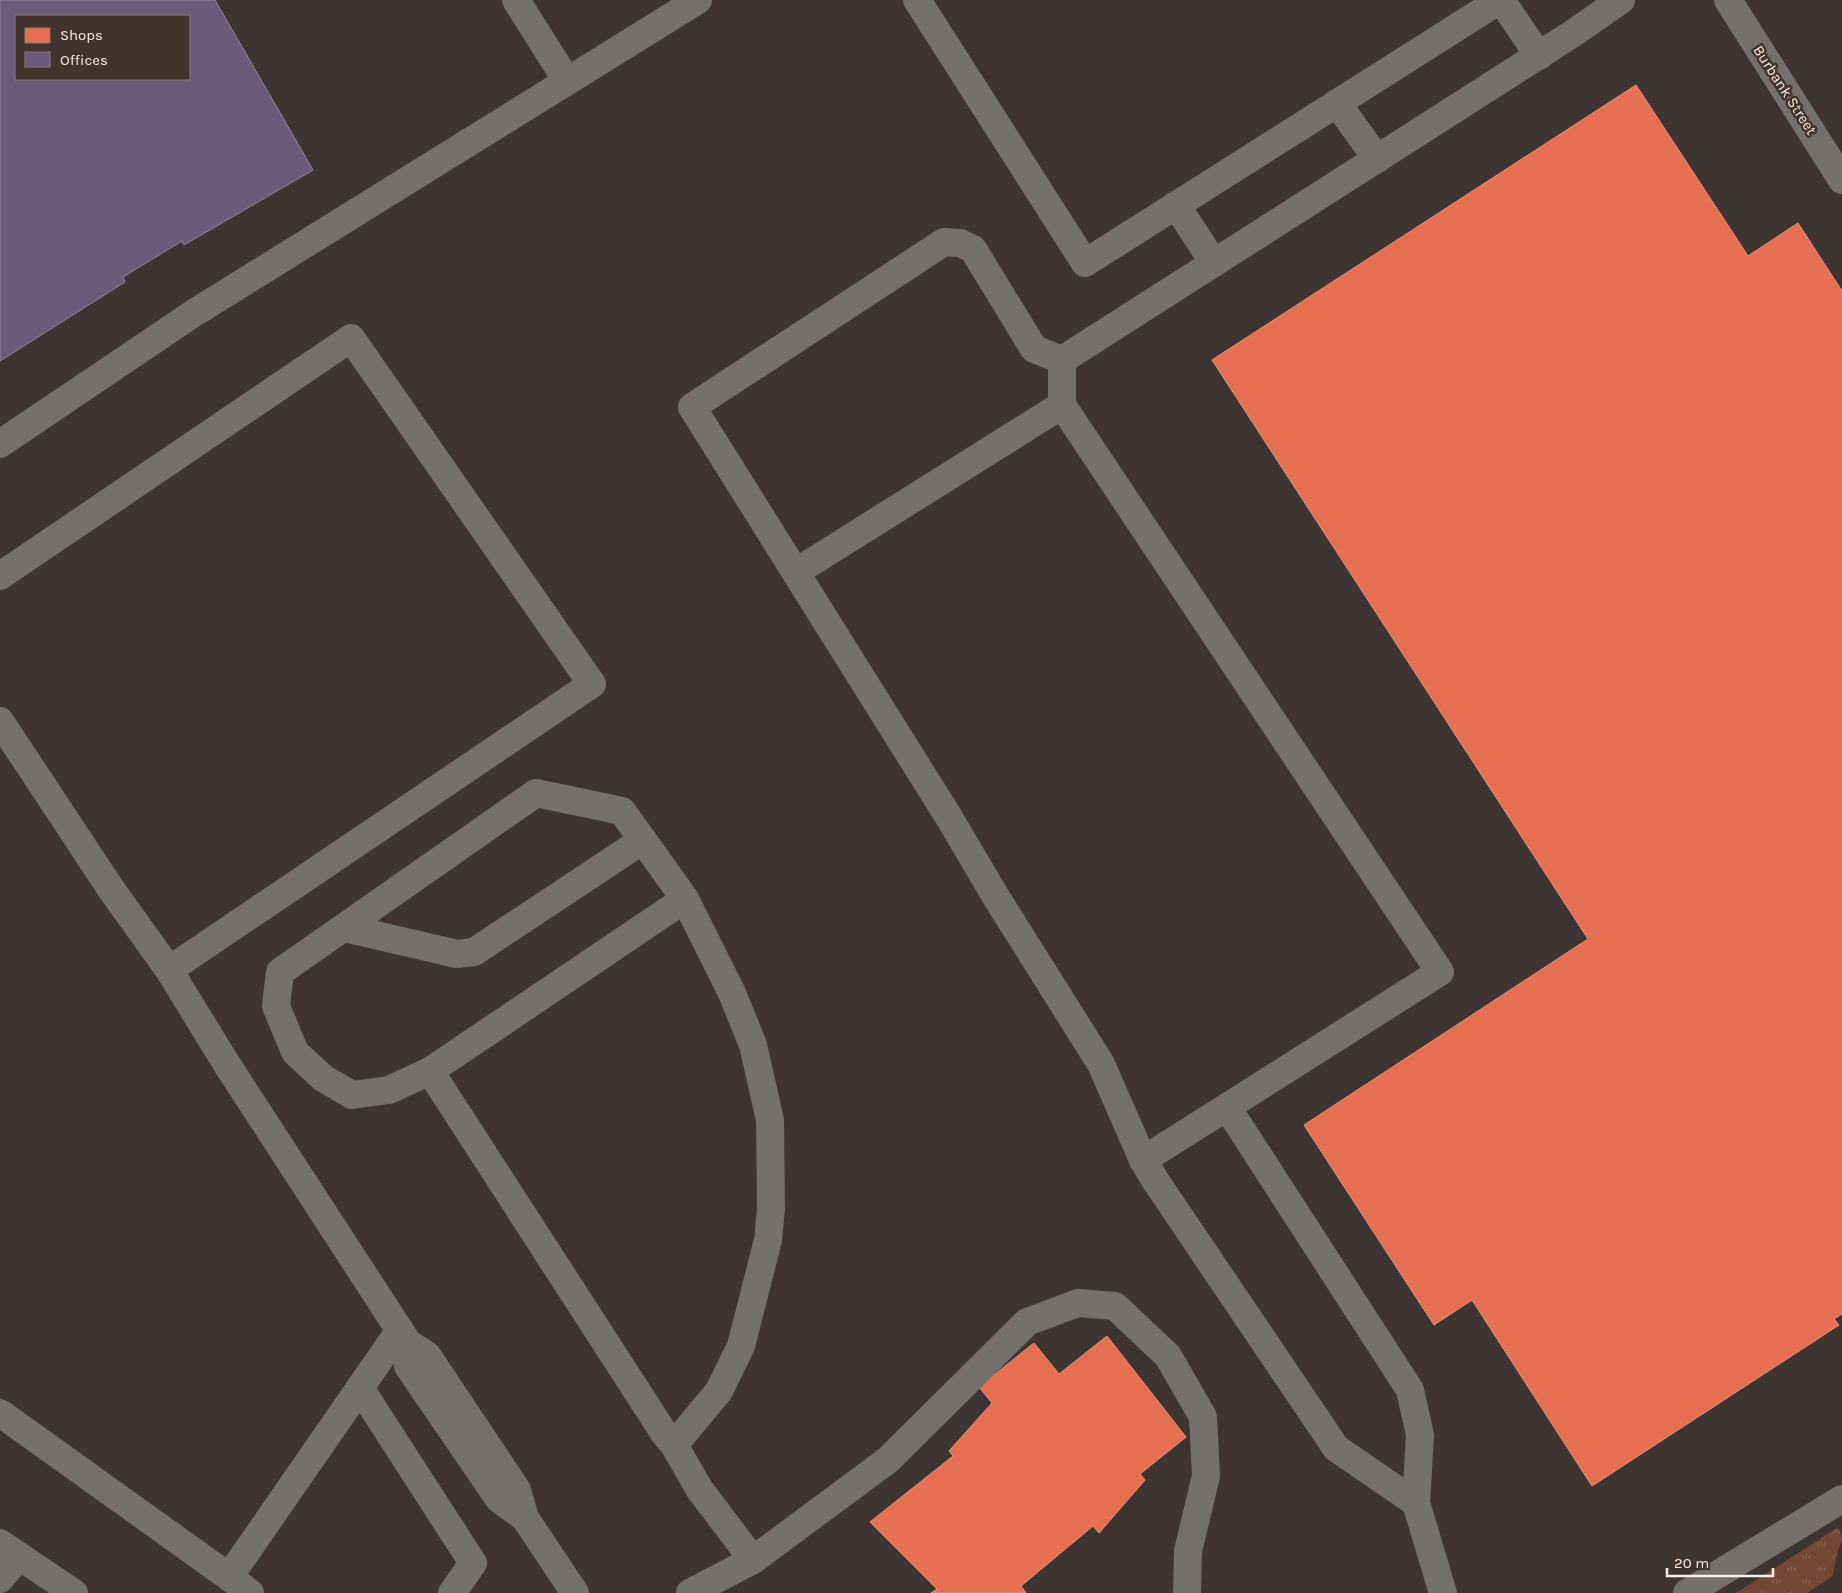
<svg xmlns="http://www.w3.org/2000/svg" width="1842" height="1593" font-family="Karla,sans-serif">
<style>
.grass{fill:url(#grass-tufts)}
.shops{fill:#e76f51;stroke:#ec957e}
.offices{fill:#6d597a;stroke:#97859b;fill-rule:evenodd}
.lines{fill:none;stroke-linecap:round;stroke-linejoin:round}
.minor{stroke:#74706e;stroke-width:28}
.major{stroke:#75706e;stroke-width:28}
.labels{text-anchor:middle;stroke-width:5;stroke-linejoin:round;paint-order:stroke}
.street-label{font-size:15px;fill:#f8ede8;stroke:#44332c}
</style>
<defs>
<pattern id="grass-tufts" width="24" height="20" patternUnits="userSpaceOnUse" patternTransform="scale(1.25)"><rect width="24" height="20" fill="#734834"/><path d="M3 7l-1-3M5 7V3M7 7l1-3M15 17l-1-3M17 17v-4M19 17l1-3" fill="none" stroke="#886351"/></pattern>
</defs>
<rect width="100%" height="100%" fill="#3e3532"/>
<!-- grass -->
<path class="grass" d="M1837,1528l3,3 2,8 -6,18 -2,14 -1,4 -9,7 -17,11h-71z"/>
<!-- shops -->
<g class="shops">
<path d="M1636,85l112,171 50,-33 44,68v1023l-8,5 5,6 -247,161 -120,-186 -38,25 -130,-200 284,-186 -376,-579z"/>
<path d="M1107,1336l79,101 -46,37 5,6 -46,53 -6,-7 -72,60 5,7h-95l6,-4 -67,-67 83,-66 -4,-5 43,-48 -13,-16 55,-44 25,31z"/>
</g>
<!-- offices -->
<path class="offices" d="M0,0h215l98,170 -129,75 -2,-4 -59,36 2,5 -125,79zM16,16h173v63h-173z"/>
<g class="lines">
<!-- minor -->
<g class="minor">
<path d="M516,0l51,81"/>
<path d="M917,0l168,263 415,-263"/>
<path d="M1501,0l38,56"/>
<path d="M1728,0l114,180"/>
<path d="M1337,103l40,56"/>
<path d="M1176,205l38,58"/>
<path d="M1062,360l-28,-11 -61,-100 -13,-6 -16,-1 -252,165 258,412 46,78 105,167 42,96 12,20 181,268 80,55"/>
<path d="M1062,405l378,567 -213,135 183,283 10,45 -4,68 27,90"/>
<path d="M0,444l194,-131 504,-313"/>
<path d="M796,572l266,-167v-45l510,-326 49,-34"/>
<path d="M0,576l351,-238 241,346 -423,286"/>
<path d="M0,721l111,168 58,81 57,93 182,280 19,12 90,135 8,28 50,75"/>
<path d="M345,928l112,26 17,-2 169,-112"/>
<path d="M430,1071l-41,19 -37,5 -29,-17 -28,-26 -19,-46 4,-34 256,-179 86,18 63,88"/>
<path d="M1143,1160l84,-53"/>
<path d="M408,1343v23l91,133 26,19"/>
<path d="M360,1388l113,175 -21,30"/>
<path d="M0,1413l229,164 171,-247"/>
<path d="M674,1445l-10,-12 -234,-362 255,-172 47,94 21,52 17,75 1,89 -3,31 -27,106 -22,45 -45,54 26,45 53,70"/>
<path d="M0,1543l74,50"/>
<path d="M229,1577l21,16"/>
<path d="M0,1579l19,-23"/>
<path d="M690,1593l63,-33 135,-100 139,-138 51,-19 37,3 53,50 35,61 3,59 -18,75 -1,42"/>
</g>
<!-- major -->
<path class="major" d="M1687,1593l155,-94"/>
</g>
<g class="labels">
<!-- street labels -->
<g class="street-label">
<text transform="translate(1785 90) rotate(57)" y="5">Burbank Street</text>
</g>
</g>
<!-- legend -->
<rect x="15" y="15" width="175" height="65" fill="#44332c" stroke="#8c7d77"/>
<rect x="25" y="28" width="25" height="15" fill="#e76f51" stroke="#8c7d77"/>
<text x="60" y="40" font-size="15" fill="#f8ede8">Shops</text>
<rect x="25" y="52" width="25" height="15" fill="#6d597a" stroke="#8c7d77"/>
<text x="60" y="65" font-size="15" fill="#f8ede8">Offices</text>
<!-- scale -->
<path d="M1667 1568v8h106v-8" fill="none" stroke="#f8ede8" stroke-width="2.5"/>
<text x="1674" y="1568" font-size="15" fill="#f8ede8" stroke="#44332c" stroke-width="4" paint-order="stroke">20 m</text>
</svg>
